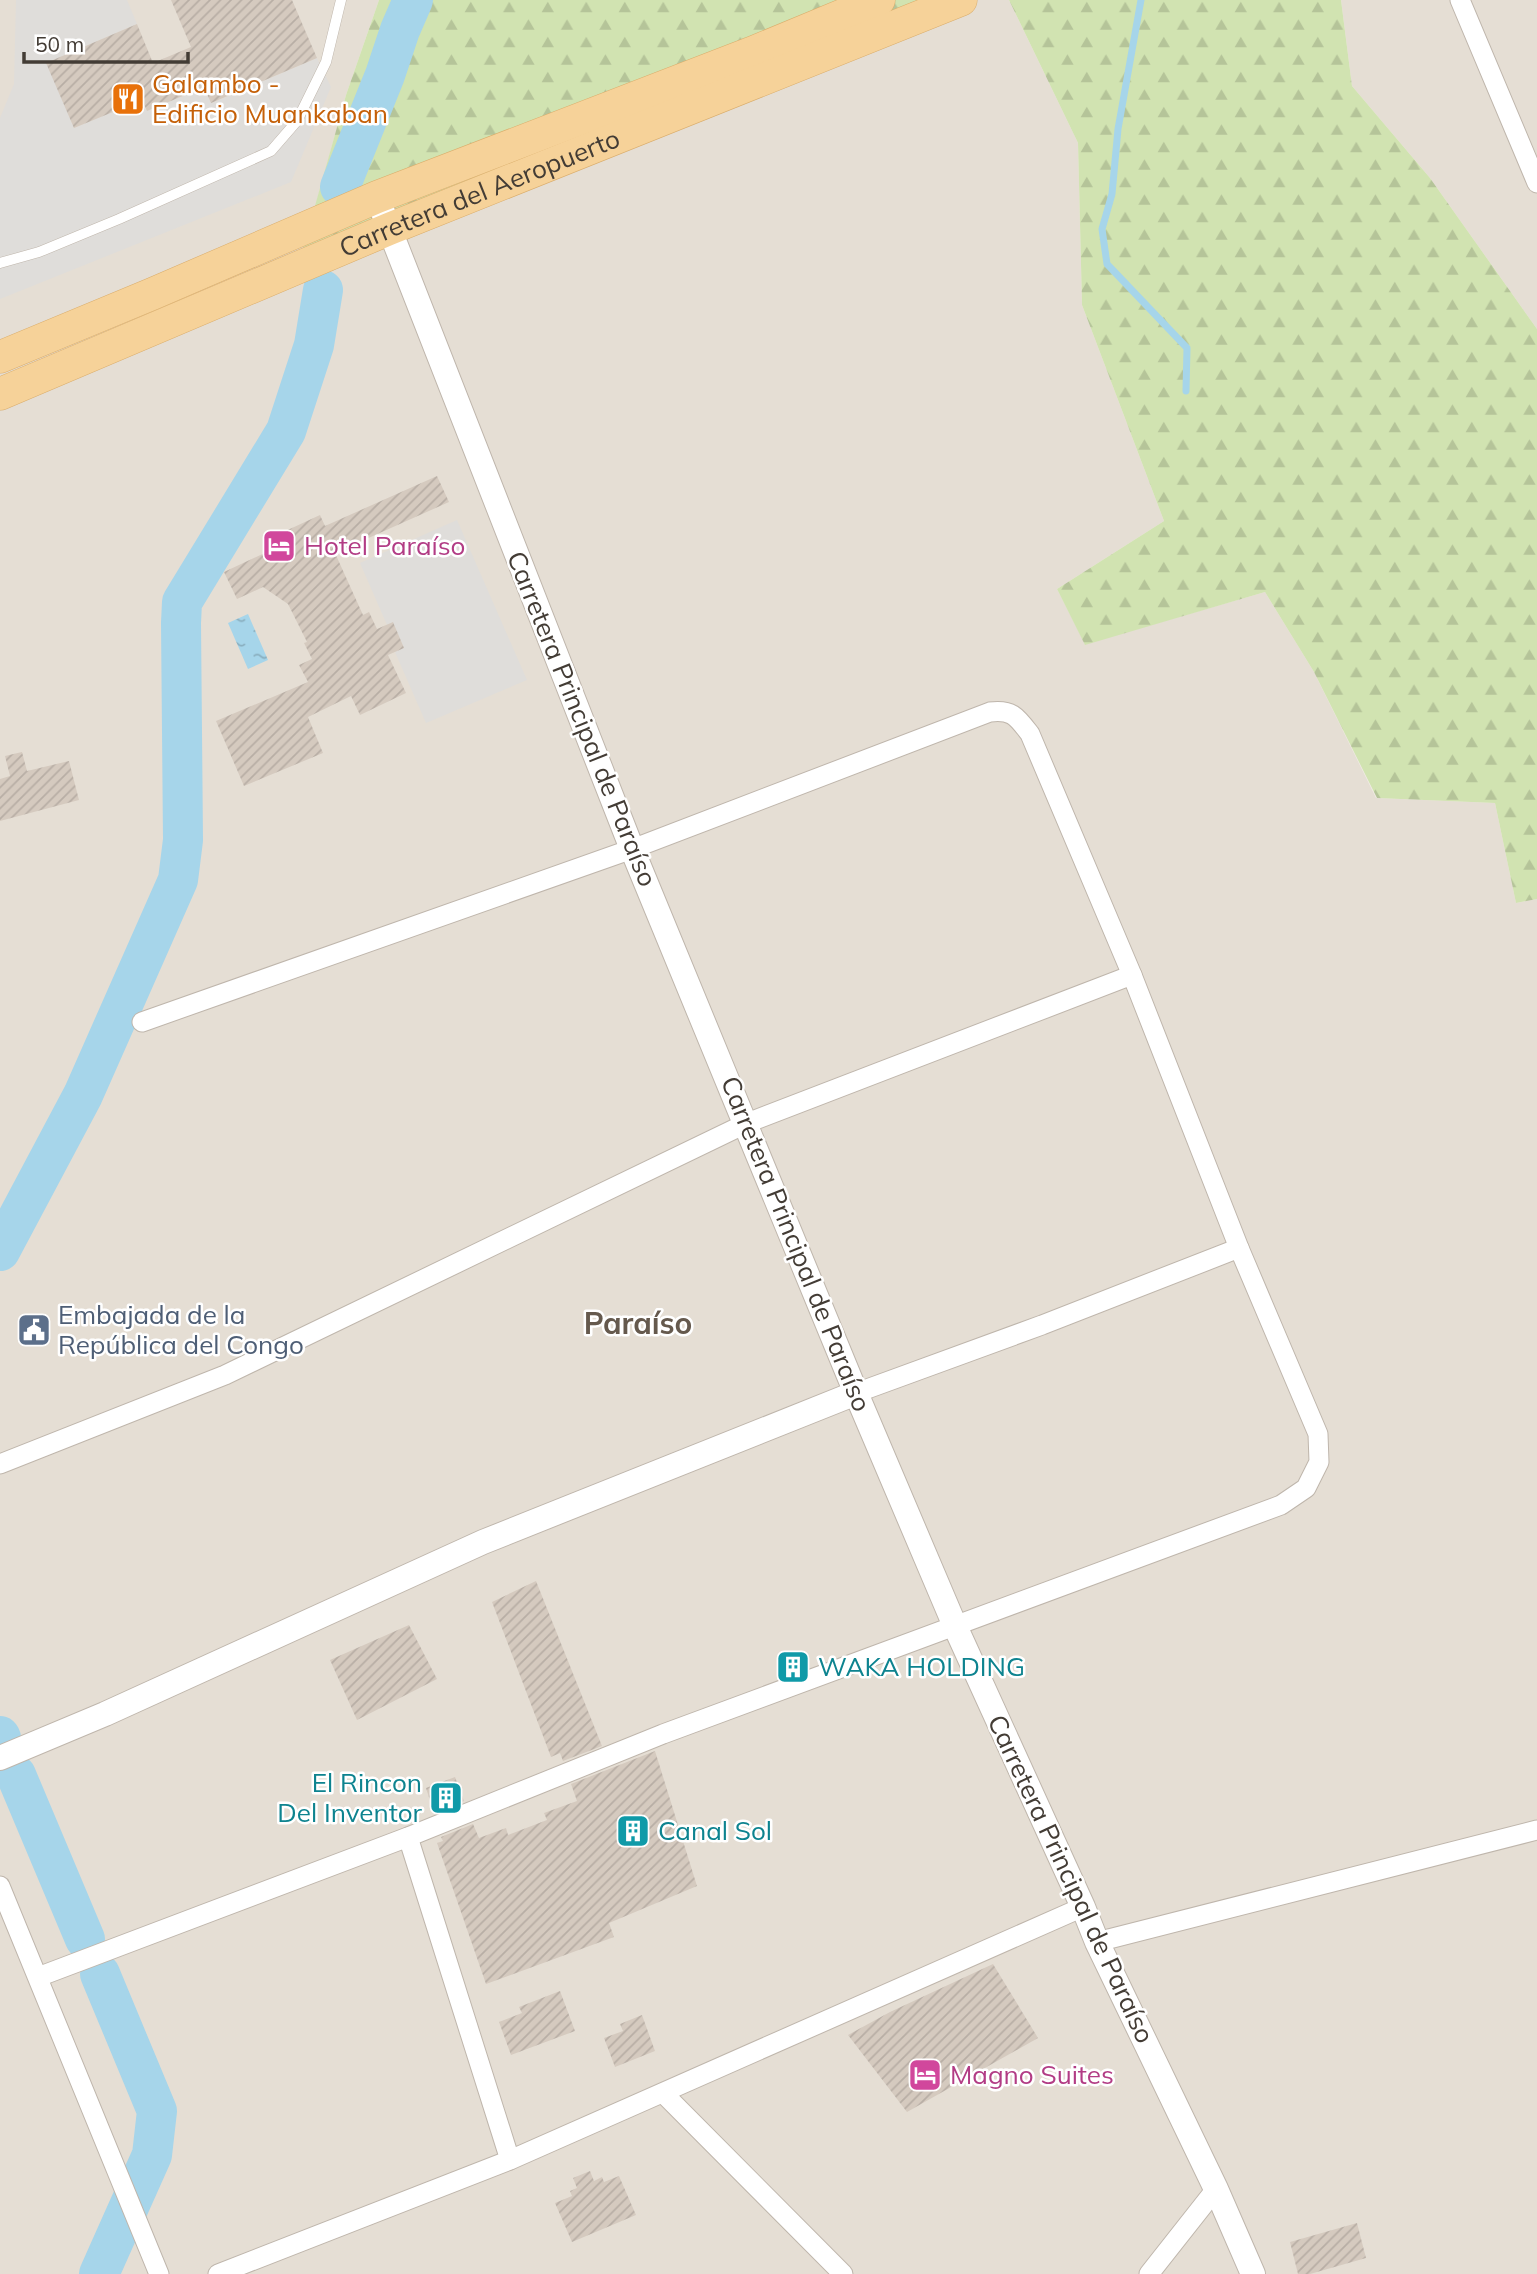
<svg xmlns="http://www.w3.org/2000/svg" width="1537" height="2274" font-family="Mulish,sans-serif">
<style>
.residential{fill:#e5ded4}
.forest{fill:url(#forest-firs)}
.parking{fill:#dfddda}
.water{fill:url(#water-ripples)}
.lines{fill:none;stroke-linecap:round;stroke-linejoin:round}
.stream{stroke:#a6d5ea;stroke-width:7}
.river{stroke:#a6d5ea;stroke-width:40}
.building{fill:url(#building-hatch)}
.service-casing{stroke:#bfb6ac;stroke-width:11}
.minor-casing{stroke:#bfb6ac;stroke-width:21}
.tertiary-casing{stroke:#bfb6ac;stroke-width:26}
.primary-casing{stroke:#daad6b;stroke-width:33}
.service{stroke:#fff;stroke-width:10}
.minor{stroke:#fff;stroke-width:19}
.tertiary{stroke:#fff;stroke-width:24}
.primary{stroke:#f6d299;stroke-width:32}
.labels{text-anchor:middle;stroke-width:5;stroke-linejoin:round;paint-order:stroke}
.food-label{font-size:26px;fill:#c56008;stroke:#fff;text-anchor:start}
.street-label{font-size:26px;fill:#433c35;stroke:#fff}
.hotel-label{font-size:26px;fill:#b23c85;stroke:#fff;text-anchor:start}
.service-label{font-size:26px;fill:#4e5e75;stroke:#fff;text-anchor:start}
.culture-label{font-size:26px;fill:#0d838f;stroke:#fff;text-anchor:start}
.quarter-label{font-size:30px;font-weight:bold;fill:#65594d;stroke:#fff}
</style>
<defs>
<pattern id="forest-firs" width="22" height="20" patternUnits="userSpaceOnUse" patternTransform="scale(1.75)"><rect width="22" height="20" fill="#d1e3b1"/><path d="M5 1l3.5 6h-7zM16 11l3.5 6h-7z" fill="#b5c499"/></pattern>
<pattern id="water-ripples" width="26" height="14" patternUnits="userSpaceOnUse" patternTransform="scale(1.75)"><rect width="26" height="14" fill="#a6d5ea"/><path d="M2 4q2-2 4 0t4 0M15 11q2-2 4 0t4 0" fill="none" stroke="#89aebe"/></pattern>
<pattern id="building-hatch" width="6" height="6" patternUnits="userSpaceOnUse" patternTransform="scale(1.75)"><rect width="6" height="6" fill="#d5cabf"/><path d="M-1 1l2-2M0 6l6-6M5 7l2-2" fill="none" stroke="#b8aea5"/></pattern>
</defs>
<rect width="100%" height="100%" fill="#f1ece5"/>
<!-- residential -->
<g class="residential">
<path d="M0,0h379l-33,95 -46,167 621,-262h88l69,143 4,162 82,216 -107,68 28,55 180,-52 49,80 62,126 119,5 21,100 21,-4v1375h-1537z"/>
<path d="M1341,0h196v329l-107,-151 -78,-92z"/>
</g>
<!-- forest -->
<g class="forest">
<path d="M379,0h542l-622,263 47,-168z"/>
<path d="M1009,0h332l11,86 78,92 107,151v570l-21,4 -21,-100 -118,-5 -63,-126 -49,-80 -180,53 -28,-56 107,-68 -82,-216 -4,-162z"/>
</g>
<!-- parking -->
<g class="parking">
<path d="M16,0h111l10,24 -90,39 27,65 68,-28 5,11 57,-24 8,16 105,-45 14,29 -40,95 -291,117v-181l14,-34z"/>
<path d="M457,520l70,160 -101,43 -31,-71 9,-4 -11,-25 -6,2 -27,-62z"/>
</g>
<!-- water -->
<path class="water" d="M248,614l20,46 -20,9 -20,-46z"/>
<g class="lines">
<!-- stream -->
<path class="stream" d="M1141,0l-23,129 -6,65 -10,35 5,35 80,84 -1,43"/>
<!-- river -->
<g class="river">
<path d="M340,187l45,-112 15,-45 13,-30"/>
<path d="M0,1251l83,-156 95,-215 5,-40 -2,-217 1,-21 104,-171 28,-86 9,-55"/>
<path d="M0,1736l1,2"/>
<path d="M16,1775l69,164"/>
<path d="M99,2274l53,-119 5,-44 -57,-137"/>
</g>
</g>
<!-- building -->
<g class="building">
<path d="M171,0h121l25,58 -106,45 -7,-16 -57,24 -5,-11 -68,28 -28,-65 91,-39 16,39 38,-16z"/>
<path d="M437,476l12,26 -114,51 28,62 6,-3 8,17 16,-7 11,26 -16,7 18,38 -46,22 -9,-19 -43,21 15,36 -79,33 -28,-65 92,-39 -9,-17 13,-6 -8,-16 3,-1 -19,-38 -25,-17 -26,12 -13,-27 45,-21 -5,-10 56,-26 5,11z"/>
<path d="M22,752l5,19 42,-10 10,39 -79,21v-42l10,-3 -5,-20z"/>
<path d="M536,1581l66,165 -39,15 -3,-8 -9,4 -59,-155z"/>
<path d="M409,1625l28,54 -80,41 -27,-60z"/>
<path d="M804,1656l2,12 -22,8 -4,-13z"/>
<path d="M655,1751l42,135 -88,37 5,14 -128,47 -49,-141 6,-2 -2,-4 32,-13 6,14 27,-10 2,7 39,-15 -3,-7 33,-12 -6,-17z"/>
<path d="M455,1777l9,24 -30,12 -8,-25z"/>
<path d="M993,1964l45,74 -131,74 -59,-77 42,-23z"/>
<path d="M560,1991l15,40 -64,24 -12,-33 23,-9 -3,-6z"/>
<path d="M642,2015l13,36 -40,16 -11,-29 19,-7 -3,-7z"/>
<path d="M590,2171l4,10 8,-4 2,5 15,-6 17,39 -64,27 -17,-39 17,-7 -2,-5 7,-3 -4,-10z"/>
<path d="M1357,2223l9,35 -56,16h-12l-8,-32z"/>
</g>
<g class="lines">
<defs>
<path id="service" d="M0,263l39,-11 80,-33 152,-68 26,-30 29,-59 15,-62"/>
<g id="minor">
<path d="M1460,0l77,183"/>
<path d="M856,1393l186,-68 197,-77"/>
<path d="M0,1464l225,-89 522,-252 385,-148"/>
<path d="M408,1837l102,323"/>
<path d="M0,1886l159,388"/>
<path d="M1097,1942l440,-112"/>
<path d="M38,1977l370,-140 255,-103 618,-229 25,-17 13,-26 -1,-28 -79,-186 -107,-273 -102,-241c-13,-17 -18,-25 -40,-22l-358,137 -490,173"/>
<path d="M663,2093l180,181"/>
<path d="M218,2274l292,-114 573,-253"/>
<path d="M1149,2274l67,-85"/>
</g>
<g id="tertiary">
<path d="M377,197l255,652 224,544 99,233 128,281 14,35 119,247 37,85"/>
<path d="M0,1758l105,-44 378,-172 373,-149"/>
</g>
<g id="primary">
<path d="M0,357l152,-63 225,-97 374,-144 128,-53"/>
<path id="s1" d="M0,394l389,-165 572,-229"/>
</g>
</defs>
<!-- service casing -->
<use href="#service" class="service-casing"/>
<!-- minor casing -->
<use href="#minor" class="minor-casing"/>
<!-- tertiary casing -->
<use href="#tertiary" class="tertiary-casing"/>
<!-- primary casing -->
<use href="#primary" class="primary-casing"/>
<!-- service -->
<use href="#service" class="service"/>
<!-- minor -->
<use href="#minor" class="minor"/>
<!-- tertiary -->
<use href="#tertiary" class="tertiary"/>
<!-- primary -->
<use href="#primary" class="primary"/>
</g>
<!-- icons -->
<defs>
<symbol id="restaurant-square" viewBox="-11 -11 22 22"><rect x="-9" y="-9" width="18" height="18" rx="4" fill="#e8710a" stroke="#fff"/><path d="M-5-6h1v4h1v-4h1v4h1v-4h1v5L-1.5 .5V6h-2V.5L-5-1ZM5-6V6H3V1.5H1.5Q1.5-4 5-6Z" fill="#fff"/></symbol>
<symbol id="hotel-square" viewBox="-11 -11 22 22"><rect x="-9" y="-9" width="18" height="18" rx="4" fill="#d1479c" stroke="#fff"/><path d="M-6-4.5h1.5V1H6V5H4.5V3h-9V5H-6ZM-4 0a1.8 1.8 0 1 1 3.6 0ZM.5 0V-2.5h3Q6-2.5 6 0Z" fill="#fff"/></symbol>
<symbol id="civic-square" viewBox="-11 -11 22 22"><rect x="-9" y="-9" width="18" height="18" rx="4" fill="#5c6f8a" stroke="#fff"/><path d="M-.6-6.5H3V-4.5H.6V-3L4-1V1h2V6H-6V1h2V-1L-.6-3ZM-1.2 2.5V6h2.4V2.5Z" fill="#fff"/></symbol>
<symbol id="building-square" viewBox="-11 -11 22 22"><rect x="-9" y="-9" width="18" height="18" rx="4" fill="#0f9aa8" stroke="#fff"/><path d="M-4-6H4V6H1V3H-1V6H-4ZM-2.5-4.3h1.7v1.8h-1.7ZM.8-4.3h1.7v1.8H.8ZM-2.5-1h1.7V.8h-1.7ZM.8-1h1.7V.8H.8Z" fill="#fff"/></symbol>
</defs>
<g fill-rule="evenodd">
<use href="#restaurant-square" x="109" y="80" width="38" height="38"/>
<use href="#hotel-square" x="260" y="527" width="38" height="38"/>
<use href="#civic-square" x="15" y="1311" width="38" height="38"/>
<use href="#building-square" x="774" y="1648" width="38" height="38"/>
<use href="#building-square" x="427" y="1779" width="38" height="38"/>
<use href="#building-square" x="614" y="1812" width="38" height="38"/>
<use href="#hotel-square" x="906" y="2056" width="38" height="38"/>
</g>
<g class="labels">
<!-- food labels -->
<g class="food-label">
<text x="152" y="93">Galambo -<tspan x="152" dy="30">Edificio Muankaban</tspan></text>
</g>
<!-- street labels -->
<g class="street-label">
<text dy="9" stroke="none"><textPath href="#s1" startOffset="520">Carretera del Aeropuerto</textPath></text>
<text transform="translate(582 719) rotate(68)" y="9">Carretera Principal de Paraíso</text>
<text transform="translate(796 1244) rotate(68)" y="9">Carretera Principal de Paraíso</text>
<text transform="translate(1071 1879) rotate(65)" y="9">Carretera Principal de Paraíso</text>
</g>
<!-- hotel labels -->
<g class="hotel-label">
<text x="304" y="555">Hotel Paraíso</text>
<text x="950" y="2084">Magno Suites</text>
</g>
<!-- service labels -->
<g class="service-label">
<text x="58" y="1324">Embajada de la<tspan x="58" dy="30">República del Congo</tspan></text>
</g>
<!-- culture labels -->
<g class="culture-label">
<text x="818" y="1676">WAKA HOLDING</text>
<text x="422" y="1792" text-anchor="end">El Rincon<tspan x="422" dy="30">Del Inventor</tspan></text>
<text x="658" y="1840">Canal Sol</text>
</g>
<!-- quarter labels -->
<g class="quarter-label">
<text x="638" y="1334">Paraíso</text>
</g>
</g>
<!-- scale -->
<path d="M24 52v10h164v-10" fill="none" stroke="#433c35" stroke-width="3.5"/>
<text x="35" y="52" font-size="21" fill="#433c35" stroke="#ffffff" stroke-width="5" paint-order="stroke">50 m</text>
</svg>
